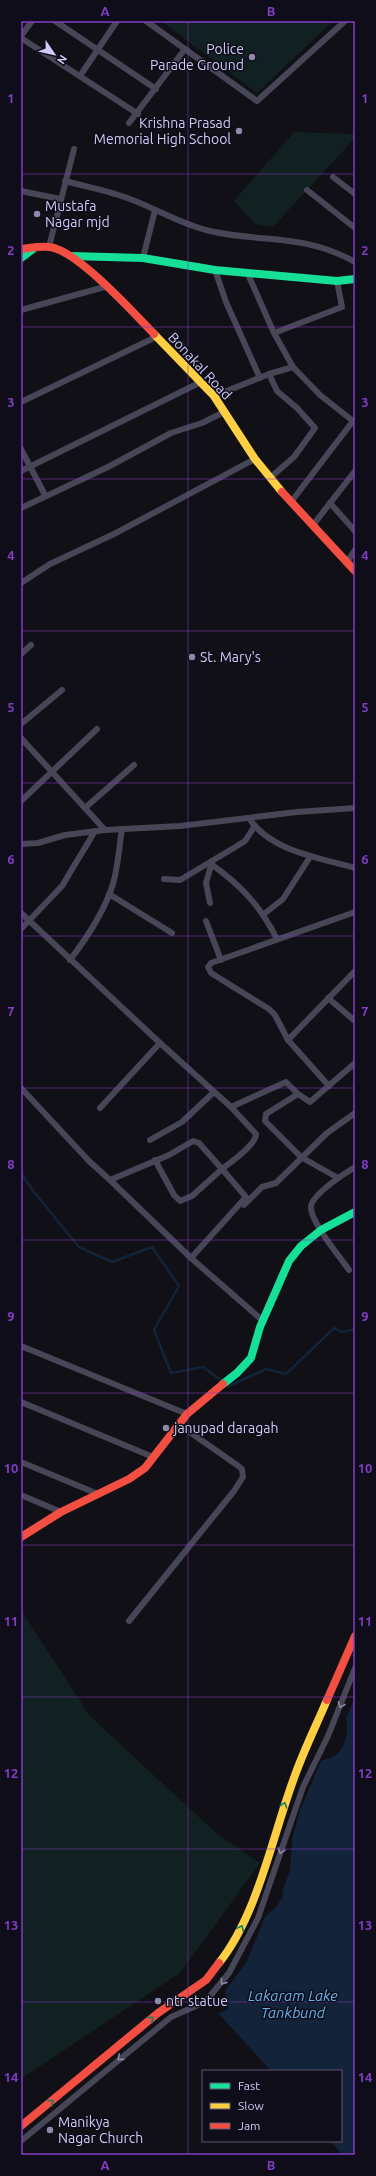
<svg xmlns="http://www.w3.org/2000/svg" width="376" height="2176" font-family="Ubuntu,sans-serif">
<style>
.green{fill:#112020}
.water{fill:#132339}
.lines{fill:none;stroke-linecap:round;stroke-linejoin:round}
.stream{stroke:#132339;stroke-width:2.5}
.street{stroke:#464656;stroke-width:6}
.fast{stroke:#16e098;stroke-width:8}
.slow{stroke:#ffcf43;stroke-width:8}
.jam{stroke:#f24e42;stroke-width:8}
.oneway{stroke:#8a89a7}
.oneway2{stroke:#12815f}
.grid{fill:none;stroke:#833cc5;stroke-width:1;stroke-opacity:0.55}
.poi-dot{fill:#8c8aa9;stroke:#0e0d19;stroke-width:1.5}
.labels{text-anchor:middle;stroke-width:3;stroke-linejoin:round;paint-order:stroke}
.poi-label{font-size:14px;fill:#cfccf8;stroke:#0e0d19;text-anchor:start}
.street-label{font-size:14px;fill:#cfccf8;stroke:#0e0d19}
.water-label{font-size:15px;font-style:italic;fill:#67b3eb;stroke:#0e0d19}
.neatline{fill:none;stroke:#833cc5;stroke-width:1.5}
.grid-label{font-size:13px;text-anchor:middle;font-weight:bold;fill:#833cc5}
</style>
<rect width="100%" height="100%" fill="#101016"/>
<!-- green -->
<g class="green">
<path d="M161,21h172l-76,72z"/>
<path d="M294,132l61,2v4l-82,89 -18,-3 -21,-23z"/>
<path d="M21,1610l69,106 125,116 45,31 -80,110 -159,106z"/>
</g>
<!-- water -->
<path class="water" d="M355,1697v458h-12l-13,-14h11v-70h-70l-52,-57 9,-5 -3,-18 22,-30 18,-44 12,-11 7,-12 -2,-2 8,-22 2,-30 8,-30 21,-49c4,-2 11,-3 15,-6 10,-8 13,-24 10,-36z"/>
<g class="lines">
<!-- stream -->
<path class="stream" d="M21,1173l13,19 45,55 33,15 40,-15 27,39 -25,44 17,43 32,-6 26,19 37,-17 20,5 48,-46 8,4 13,-3"/>
<!-- street -->
<g class="street">
<path d="M55,21l101,68"/>
<path d="M146,21l111,80 88,-80"/>
<path d="M21,36l11,-15"/>
<path d="M21,38l117,76"/>
<path d="M80,76l37,-55"/>
<path d="M129,123l56,-74"/>
<path d="M333,177l22,17"/>
<path d="M65,181c22,6 45,10 65,18 27,10 52,26 80,32 52,12 94,2 145,31"/>
<path d="M307,190l48,38"/>
<path d="M21,191l39,8"/>
<path d="M49,247l25,-98"/>
<path d="M143,258l12,-48"/>
<path d="M215,270l11,32 34,76"/>
<path d="M247,272l27,61 19,34 27,28 33,26 2,-2"/>
<path d="M21,310l87,-24"/>
<path d="M274,333l68,-26 -5,-26"/>
<path d="M269,374l8,17 20,17 18,20 -21,29 -23,20"/>
<path d="M214,396l55,-22 24,-7"/>
<path d="M21,402l135,-65"/>
<path d="M21,449l24,46"/>
<path d="M21,471l178,-88"/>
<path d="M291,502l62,-81"/>
<path d="M330,503l25,28"/>
<path d="M21,508l87,-41 63,-34 31,-10 22,-11"/>
<path d="M313,525l42,-54"/>
<path d="M346,563l9,-13"/>
<path d="M21,583l29,-19 64,-30 141,-75"/>
<path d="M21,654l10,-9"/>
<path d="M21,724l41,-34"/>
<path d="M21,738l84,92"/>
<path d="M21,801l76,-72"/>
<path d="M86,807l48,-42"/>
<path d="M249,818c20,33 72,40 106,50"/>
<path d="M21,844l17,-1 27,-8 40,-5 75,-4 117,-14 58,-4"/>
<path d="M211,864c31,22 49,42 66,75"/>
<path d="M164,879l16,1 52,-31 13,-8 9,-14"/>
<path d="M109,894l63,39"/>
<path d="M210,903l-4,-20 6,-21"/>
<path d="M21,913l139,130 -60,65"/>
<path d="M264,914l19,-15 27,-42"/>
<path d="M206,921l15,39"/>
<path d="M21,929l41,-43 33,-55"/>
<path d="M70,960c16,-21 35,-50 43,-76 5,-17 6,-37 9,-55"/>
<path d="M328,998l27,23"/>
<path d="M288,1040l67,-69"/>
<path d="M160,1043l71,64 55,-25 12,12 12,8 45,-39"/>
<path d="M329,1086l-41,-46 -13,-25 -6,-6 -58,-36 -3,-6 3,-4 144,-51"/>
<path d="M21,1088l68,73 21,19 59,-25 24,-14 6,2 23,26 -30,27 -12,5 -6,-6 -19,-35"/>
<path d="M298,1094l-32,20 -1,7 36,36 37,21"/>
<path d="M231,1107l25,27c0,11 -25,28 -34,35l24,28 -55,61 71,62"/>
<path d="M150,1140l32,-18 32,-30"/>
<path d="M110,1180l81,78"/>
<path d="M244,1205l18,-18 14,-4 51,-50 28,-20"/>
<path d="M349,1270c-9,-13 -40,-50 -38,-64 2,-12 34,-33 44,-39"/>
<path d="M21,1346l166,68"/>
<path d="M21,1402l132,55"/>
<path d="M21,1462l77,32"/>
<path d="M21,1495l40,17"/>
<path d="M129,1621l105,-130 9,-14 -1,-8 -5,-4 -59,-41"/>
<path d="M21,2141l150,-124 34,-15 24,-29 29,-55 45,-131 25,-51 27,-68"/>
</g>
<!-- fast -->
<g class="fast">
<path d="M71,256l72,2 72,12 122,11 18,-2"/>
<path d="M21,258l12,-9"/>
<path d="M223,1384l14,-11 14,-15 9,-31 29,-66 12,-15 20,-16 34,-18"/>
</g>
<!-- slow -->
<g class="slow">
<path d="M154,334l60,62 41,63 27,33"/>
<path d="M219,1963c39,-49 53,-126 75,-185 9,-26 22,-52 33,-78"/>
</g>
<!-- jam -->
<g class="jam">
<path d="M21,249c9,-1 19,-3 28,-2 27,2 85,66 105,87"/>
<path d="M282,492l73,79"/>
<path d="M21,1537l40,-25 68,-33 16,-11 42,-54 36,-30"/>
<path d="M327,1700l28,-64"/>
<path d="M21,2126l137,-113 48,-33 13,-17"/>
</g>
</g>
<!-- one-way arrows -->
<defs><path id="oneway-chevron" d="M-2-3.5L2.5 0L-2 3.5" fill="none" stroke-width="1.6" stroke-linecap="round" stroke-linejoin="round"/></defs>
<g class="oneway">
<use href="#oneway-chevron" transform="translate(341 1705) rotate(112)"/>
<use href="#oneway-chevron" transform="translate(281 1851) rotate(107)"/>
<use href="#oneway-chevron" transform="translate(223 1982) rotate(128)"/>
<use href="#oneway-chevron" transform="translate(120 2058) rotate(140)"/>
</g>
<g class="oneway2">
<use href="#oneway-chevron" transform="translate(284 1805) rotate(-71)"/>
<use href="#oneway-chevron" transform="translate(241 1928) rotate(-66)"/>
<use href="#oneway-chevron" transform="translate(151 2019) rotate(-39)"/>
<use href="#oneway-chevron" transform="translate(51 2102) rotate(-39)"/>
</g>
<!-- grid -->
<path class="grid" d="M188,21v2134M21,174h334M21,327h334M21,479h334M21,631h334M21,783h334M21,936h334M21,1088h334M21,1240h334M21,1393h334M21,1545h334M21,1697h334M21,1849h334M21,2002h334"/>
<!-- markers -->
<g class="poi-dot">
<circle cx="252" cy="57" r="4"/>
<circle cx="239" cy="131" r="4"/>
<circle cx="37" cy="214" r="4"/>
<circle cx="192" cy="657" r="4"/>
<circle cx="166" cy="1428" r="4"/>
<circle cx="158" cy="2001" r="4"/>
<circle cx="50" cy="2130" r="4"/>
</g>
<g class="labels">
<!-- poi labels -->
<g class="poi-label">
<text x="244" y="54" text-anchor="end">Police<tspan x="244" dy="16">Parade Ground</tspan></text>
<text x="231" y="128" text-anchor="end">Krishna Prasad<tspan x="231" dy="16">Memorial High School</tspan></text>
<text x="45" y="211">Mustafa<tspan x="45" dy="16">Nagar mjd</tspan></text>
<text x="200" y="662">St. Mary's</text>
<text x="174" y="1433">janupad daragah</text>
<text x="166" y="2006">ntr statue</text>
<text x="58" y="2127">Manikya<tspan x="58" dy="16">Nagar Church</tspan></text>
</g>
<!-- street labels -->
<g class="street-label">
<text transform="translate(200 366) rotate(47)" y="5">Bonakal Road</text>
</g>
<!-- water labels -->
<g class="water-label">
<text x="293" y="2001">Lakaram Lake<tspan x="293" dy="17">Tankbund</tspan></text>
</g>
</g>
<!-- border -->
<rect width="376" height="2176" fill="none" stroke="#0e0d19" stroke-width="44"/>
<!-- legend -->
<rect x="202" y="2070" width="140" height="72" fill="#0e0d19" stroke="#5b5972"/>
<rect x="210" y="2083" width="20" height="6" fill="#16e098" stroke="#5b5972"/>
<text x="238" y="2090" font-size="12" fill="#cfccf8">Fast</text>
<rect x="210" y="2103" width="20" height="6" fill="#ffcf43" stroke="#5b5972"/>
<text x="238" y="2110" font-size="12" fill="#cfccf8">Slow</text>
<rect x="210" y="2123" width="20" height="6" fill="#f24e42" stroke="#5b5972"/>
<text x="238" y="2130" font-size="12" fill="#cfccf8">Jam</text>
<!-- north arrow -->
<g transform="translate(54 54) rotate(124)" stroke="#0e0d19" stroke-width="3" paint-order="stroke">
<path d="M0-3L7 15L0 10L-7 15Z" fill="#cfccf8"/>
<text y="-6" font-size="11" font-weight="bold" text-anchor="middle" fill="#cfccf8">N</text>
</g>
<rect x="22" y="22" width="332" height="2132" class="neatline"/>
<g class="grid-label">
<text x="105" y="16">A</text>
<text x="271" y="16">B</text>
<text x="11" y="103">1</text>
<text x="365" y="103">1</text>
<text x="11" y="255">2</text>
<text x="365" y="255">2</text>
<text x="11" y="407">3</text>
<text x="365" y="407">3</text>
<text x="11" y="560">4</text>
<text x="365" y="560">4</text>
<text x="11" y="712">5</text>
<text x="365" y="712">5</text>
<text x="11" y="864">6</text>
<text x="365" y="864">6</text>
<text x="11" y="1016">7</text>
<text x="365" y="1016">7</text>
<text x="11" y="1169">8</text>
<text x="365" y="1169">8</text>
<text x="11" y="1321">9</text>
<text x="365" y="1321">9</text>
<text x="11" y="1473">10</text>
<text x="365" y="1473">10</text>
<text x="11" y="1626">11</text>
<text x="365" y="1626">11</text>
<text x="11" y="1778">12</text>
<text x="365" y="1778">12</text>
<text x="11" y="1930">13</text>
<text x="365" y="1930">13</text>
<text x="11" y="2082">14</text>
<text x="365" y="2082">14</text>
<text x="105" y="2170">A</text>
<text x="271" y="2170">B</text>
</g>
</svg>
